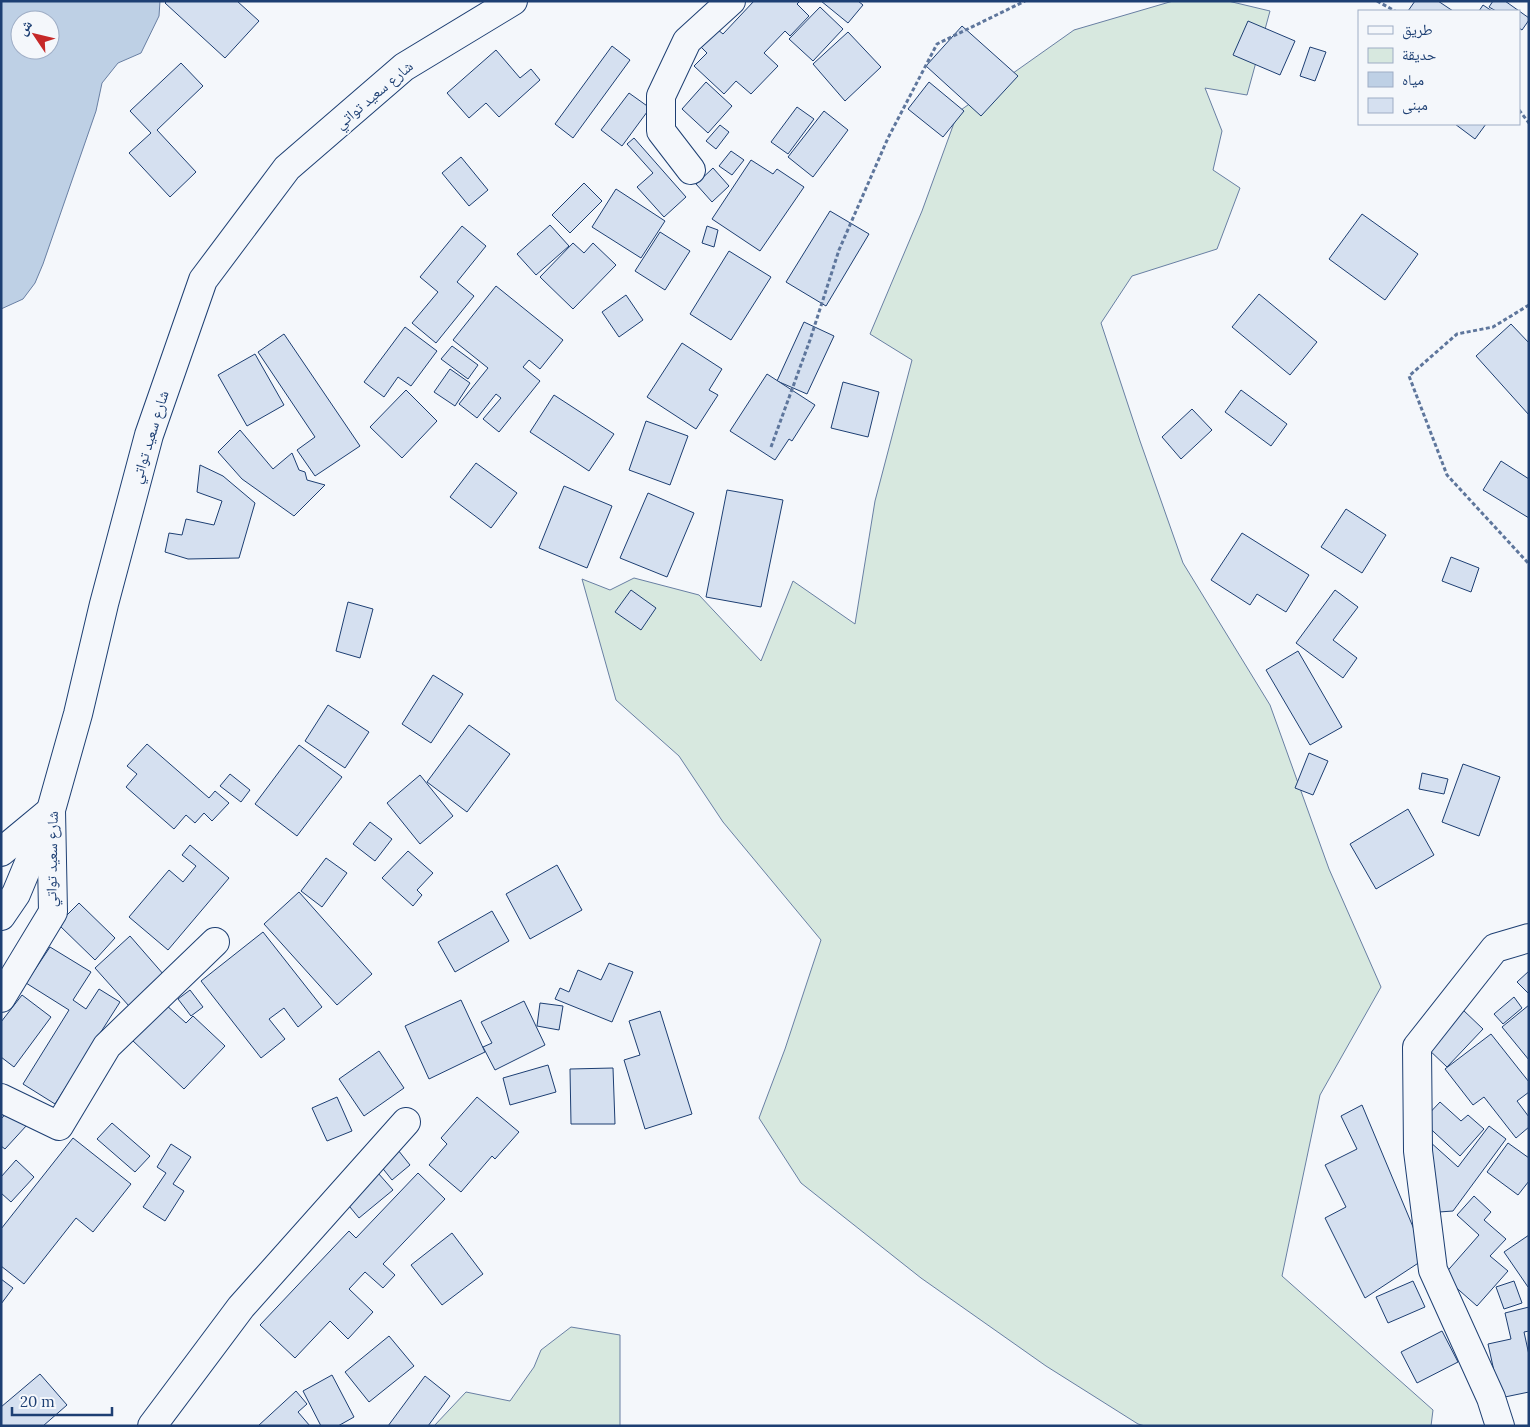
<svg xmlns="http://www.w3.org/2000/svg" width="1530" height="1427" font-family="Lora,'Noto Naskh Arabic',serif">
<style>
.green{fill:#d7e8df;stroke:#687fa3}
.water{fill:#bed0e5;stroke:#687fa3;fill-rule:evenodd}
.building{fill:#d5e0f0;stroke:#1d3f73}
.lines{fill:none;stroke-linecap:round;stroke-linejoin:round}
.minor-casing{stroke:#1d3f73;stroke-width:30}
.primary-casing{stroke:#1d3f73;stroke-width:30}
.path{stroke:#5e769c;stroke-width:3;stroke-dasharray:4 2.5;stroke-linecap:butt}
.minor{stroke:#f4f7fb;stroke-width:28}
.primary{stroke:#f4f7fb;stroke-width:28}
.labels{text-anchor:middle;stroke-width:4;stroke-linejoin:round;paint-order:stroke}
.street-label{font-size:15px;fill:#1d3f73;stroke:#f4f7fb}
</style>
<rect width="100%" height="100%" fill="#f4f7fb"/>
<!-- green -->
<g class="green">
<path d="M1173,1h55l42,10 -23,84 -42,-7 17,43 -9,39 27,18 -23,61 -85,27 -31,47 39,118 43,122 87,142 59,164 52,118 -61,108 -38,181 151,134 -2,16h-286l-7,-2 -92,-58 -125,-88 -120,-95 -42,-65 26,-69 36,-109 -98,-118 -44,-66 -63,-56 -34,-121 28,11 24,-12 65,17 62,66 32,-80 62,43 20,-123 37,-141 -42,-26 52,-123 36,-99 116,-82z"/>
<path d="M571,1327l49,8v91h-186l32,-34 44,9 24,-34 7,-17z"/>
</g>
<!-- water -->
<path class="water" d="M1,1h159l-1,15 -18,37 -23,10 -16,20 -6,28 -53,153 -8,19 -12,16 -22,10zM20,20h30v30h-30z"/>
<!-- building -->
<g class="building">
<path d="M167,1h70l22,20 -34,37 -60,-55z"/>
<path d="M754,1h46l-3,3 12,12 -19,20 -5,-5 -21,22 14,13 -27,28 -15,-13 -12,13 -30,-28 13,-13 -11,-11 16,-17 11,9z"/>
<path d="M821,1h37l5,4 -15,18z"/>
<path d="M1415,1h23l15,10h-45z"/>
<path d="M1493,1h12l24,17v2l-7,10 -3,-2v-17h-23l-7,-4z"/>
<path d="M1483,5l9,6h-13z"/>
<path d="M820,7l23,22 -30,32 -24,-22z"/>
<path d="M1248,21l47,20 -15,34 -47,-20z"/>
<path d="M962,26l56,50 -37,40 -55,-50z"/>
<path d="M848,32l33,35 -36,34 -32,-37z"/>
<path d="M612,46l18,14 -57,78 -18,-14z"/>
<path d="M1310,47l16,5 -11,29 -15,-5z"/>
<path d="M496,50l24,28 11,-9 9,11 -41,37 -13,-14 -17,15 -22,-25z"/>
<path d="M181,63l22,23 -46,44 39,42 -26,25 -41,-44 22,-20 -21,-22z"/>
<path d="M706,82l26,24 -24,27 -26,-24z"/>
<path d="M929,82l35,29 -21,26 -35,-28z"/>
<path d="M629,93l21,15 -28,38 -21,-16z"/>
<path d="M797,107l17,12 -26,35 -17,-12z"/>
<path d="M824,111l24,19 -35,47 -25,-20z"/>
<path d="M1455,124h31l-11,15z"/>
<path d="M720,125l9,7 -13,17 -10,-8z"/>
<path d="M634,138l52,59 -22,20 -27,-30 16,-14 -26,-29z"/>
<path d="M731,151l13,9 -12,15 -13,-9z"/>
<path d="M461,157l27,33 -19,16 -27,-33z"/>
<path d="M751,160l22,14 4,-5 27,18 -44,64 -48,-32z"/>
<path d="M713,168l16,18 -17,16 -16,-18z"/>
<path d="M584,183l18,18 -32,32 -18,-18z"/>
<path d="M616,189l49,32 -24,37 -49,-31z"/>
<path d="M830,211l39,23 -43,72 -40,-24z"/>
<path d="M1362,214l56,40 -33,46 -56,-41z"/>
<path d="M550,225l19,21 -33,29 -19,-21z"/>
<path d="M462,226l24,20 -29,36 17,14 -38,47 -24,-20 26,-31 -18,-15z"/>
<path d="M707,226l11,4 -4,17 -12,-4z"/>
<path d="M660,232l30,19 -25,39 -30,-19z"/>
<path d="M573,243l11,10 9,-10 23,22 -43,44 -33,-32z"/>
<path d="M729,251l42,26 -40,63 -41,-26z"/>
<path d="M496,286l67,54 -23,29 -11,-9 -6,7 17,14 -41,51 -16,-13 18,-21 -5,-4 -19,24 -18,-14 29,-36 -35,-28z"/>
<path d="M1259,294l58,48 -27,33 -58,-48z"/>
<path d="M626,295l17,25 -24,17 -17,-25z"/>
<path d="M804,322l30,14 -27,58 -30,-13z"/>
<path d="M1511,324l18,19v72l-53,-59z"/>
<path d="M405,327l32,24 -26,35 -13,-9 -14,20 -20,-15z"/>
<path d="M284,334l76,112 -45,30 -18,-26 18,-13 -57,-85z"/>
<path d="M682,343l40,26 -13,21 9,5 -22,34 -49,-32z"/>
<path d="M452,346l26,19 -10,14 -27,-20z"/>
<path d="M255,354l29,51 -37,21 -29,-51z"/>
<path d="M450,369l20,14 -15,23 -21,-14z"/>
<path d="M767,374l48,31 -23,36 -3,-2 -14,21 -45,-29z"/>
<path d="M843,382l36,10 -11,45 -37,-9z"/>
<path d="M406,390l31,31 -35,37 -32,-31z"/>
<path d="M1241,390l46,34 -16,22 -46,-34z"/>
<path d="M554,395l60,39 -25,37 -59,-39z"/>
<path d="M1192,409l20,21 -31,29 -19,-22z"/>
<path d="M646,421l42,15 -18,49 -41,-15z"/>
<path d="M240,430l33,39 19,-16 7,17 6,2 2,8 18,5 -31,31 -52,-37 -24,-27z"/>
<path d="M1501,461l28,18v39l-46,-28z"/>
<path d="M476,463l41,30 -26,35 -41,-31z"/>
<path d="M200,465l23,11 32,27 -16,55 -51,1 -23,-7 4,-19 13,2 4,-16 28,6 8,-24 -25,-9z"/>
<path d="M564,486l48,20 -25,62 -48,-20z"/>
<path d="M727,490l56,10 -22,107 -55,-10z"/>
<path d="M648,493l46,20 -27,64 -47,-19z"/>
<path d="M1346,509l40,26 -24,38 -41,-26z"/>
<path d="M1242,533l67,42 -23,37 -29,-18 -7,11 -39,-25z"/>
<path d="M1451,557l28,11 -8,24 -29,-11z"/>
<path d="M631,590l25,18 -15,22 -26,-18z"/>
<path d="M1335,590l23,17 -25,33 24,18 -14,20 -47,-35z"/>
<path d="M348,602l25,7 -13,49 -24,-7z"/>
<path d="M1298,651l44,76 -32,18 -44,-75z"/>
<path d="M433,675l30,19 -32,49 -29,-19z"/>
<path d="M328,705l41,27 -24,36 -40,-27z"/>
<path d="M469,725l41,29 -43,58 -40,-30z"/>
<path d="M147,744l62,54 6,-7 14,12 -17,18 -8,-8 -9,10 -9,-8 -12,14 -48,-42 11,-13 -10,-8z"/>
<path d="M299,745l43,32 -45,59 -42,-32z"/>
<path d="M1309,753l19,8 -15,34 -18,-7z"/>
<path d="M1463,764l37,13 -21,59 -37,-14z"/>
<path d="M1422,773l26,6 -4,15 -25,-5z"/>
<path d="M230,774l20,16 -9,12 -21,-16z"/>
<path d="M420,775l33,41 -33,28 -33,-41z"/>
<path d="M1408,809l26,46 -58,34 -26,-45z"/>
<path d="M370,822l22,17 -17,22 -22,-17z"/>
<path d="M190,845l39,33 -61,72 -39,-33 40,-47 14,12 13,-16 -14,-11z"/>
<path d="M408,851l25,22 -16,17 5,5 -9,11 -31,-28z"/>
<path d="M326,858l21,15 -25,34 -21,-16z"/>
<path d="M557,865l25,45 -52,29 -24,-45z"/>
<path d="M299,892l73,82 -35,31 -73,-81z"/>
<path d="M79,903l36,35 -20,22 -37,-36z"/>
<path d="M492,911l17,30 -54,31 -17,-30z"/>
<path d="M263,932l59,75 -24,20 -14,-19 -15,11 16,20 -24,19 -60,-77z"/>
<path d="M130,936l34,39 -35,31 -34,-38z"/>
<path d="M50,947l41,25 -18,28 13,9 13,-20 21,13 -65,102 -32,-20 46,-74 -43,-27z"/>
<path d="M609,963l24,9 -21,50 -57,-23 5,-11 9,4 9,-22 23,10z"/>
<path d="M1529,971v23l-12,-12z"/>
<path d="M190,990l13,17 -12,9 -13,-17z"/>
<path d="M22,995l29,22 -37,50 -13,-10v-35z"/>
<path d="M1514,997l8,11 -19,16 -9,-10z"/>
<path d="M461,1000l24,52 -56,27 -24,-53z"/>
<path d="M524,1001l21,44 -50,25 -12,-23 9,-4 -11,-21z"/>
<path d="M540,1003l23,3 -4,24 -22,-4z"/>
<path d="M165,1004l21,19 7,-7 32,30 -41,43 -52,-49z"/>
<path d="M1529,1005v55l-27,-33z"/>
<path d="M1462,1009l21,20 -36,38 -21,-20z"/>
<path d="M660,1011l32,103 -47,15 -21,-69 16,-5 -11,-34z"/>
<path d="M1491,1034l38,48v10l-12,9 12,16v10l-13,11 -32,-41 -11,8 -28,-36z"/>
<path d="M379,1051l25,37 -40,28 -25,-37z"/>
<path d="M548,1065l8,27 -46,13 -7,-27z"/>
<path d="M613,1068l2,56h-44l-1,-55z"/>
<path d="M337,1097l15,34 -25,10 -15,-33z"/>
<path d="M477,1097l42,35 -24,27 -3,-3 -31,36 -32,-27 18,-21 -6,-6z"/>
<path d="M1440,1102l21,19 7,-6 16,14 -24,27 -38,-35z"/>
<path d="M1362,1105l64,153 -61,40 -40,-80 21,-11 -21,-42 32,-16 -16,-33z"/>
<path d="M9,1110l18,15 -22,24 -4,-3v-27z"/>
<path d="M112,1123l38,33 -15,16 -38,-33z"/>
<path d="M1489,1126l17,13 -53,72 -14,1 -10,-71 29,26z"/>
<path d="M73,1138l58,46 -38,48 -17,-14 -52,66 -23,-18v-37z"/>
<path d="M1508,1143l21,15v23l-11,14 -31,-23z"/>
<path d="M171,1144l20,13 -18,27 11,7 -19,30 -22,-14 23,-34 -9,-6z"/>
<path d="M398,1150l12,15 -18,15 -12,-15z"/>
<path d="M16,1160l18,17 -23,25 -10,-9v-16z"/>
<path d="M378,1173l15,17 -34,28 -14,-17z"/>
<path d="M418,1173l27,26 -62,65 12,11 -12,13 -18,-16 -16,17 24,23 -25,27 -18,-18 -35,37 -35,-33 89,-94 7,7z"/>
<path d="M1474,1196l17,16 -7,8 22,19 -16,17 18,15 -31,35 -34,-30 36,-41 -22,-20z"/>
<path d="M452,1233l31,41 -41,31 -31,-40z"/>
<path d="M1529,1235v51l-1,1 -24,-35z"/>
<path d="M1,1279l12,9 -12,16z"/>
<path d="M1413,1281l12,26 -37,16 -12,-26z"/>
<path d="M1514,1281l8,22 -18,6 -8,-22z"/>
<path d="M1529,1307v24l-5,1 5,23v37l-29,6 -12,-54 23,-5 -6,-26z"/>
<path d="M1442,1331l16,31 -41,21 -16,-31z"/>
<path d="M389,1336l25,30 -45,36 -24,-30z"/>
<path d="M40,1374l27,31 -24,21h-42v-19z"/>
<path d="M332,1375l22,42 -16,9h-17l-18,-35z"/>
<path d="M425,1376l25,20 -22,30h-40z"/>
<path d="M296,1391l11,13 -9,8 12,14h-52z"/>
</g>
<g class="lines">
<defs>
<g id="minor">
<path d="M691,170l-30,-39v-35l26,-55 44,-40"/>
<path d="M1,852l47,-39"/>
<path d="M1,916l15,-22 35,-84"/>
<path d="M1,1098l58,28 48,-80 108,-104"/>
<path d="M152,1426l89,-119 165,-185"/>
<path d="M1500,1426l-9,-28 -58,-128 -15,-119 -1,-104 78,-99 34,-10"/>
</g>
<path id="primary" d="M1,998l52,-86 -2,-102 27,-96 26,-110 45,-169 54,-155 84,-112 117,-101 109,-66"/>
</defs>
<!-- minor casing -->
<use href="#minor" class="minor-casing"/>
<!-- primary casing -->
<use href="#primary" class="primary-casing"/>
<!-- path -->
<g class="path">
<path d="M1377,1l18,10"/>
<path d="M1519,110l10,13"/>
<path d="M1529,305l-36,22 -36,7 -48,42 38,99 82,89"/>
<path d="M771,447l39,-107 29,-90 49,-112 49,-94 88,-43"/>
</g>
<!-- minor -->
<use href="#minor" class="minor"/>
<!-- primary -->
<use href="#primary" class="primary"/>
</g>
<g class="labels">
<!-- street labels -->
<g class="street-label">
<text transform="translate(374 95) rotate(-40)" y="5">شارع سعيد تواتي</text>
<text transform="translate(150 437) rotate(-73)" y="5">شارع سعيد تواتي</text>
<text transform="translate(52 859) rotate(-89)" y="5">شارع سعيد تواتي</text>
</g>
</g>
<!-- border -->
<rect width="1530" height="1427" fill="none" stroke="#1d3f73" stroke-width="5"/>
<!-- legend -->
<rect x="1358" y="10" width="162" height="115" fill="#f4f7fb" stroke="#9eadc5"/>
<rect x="1368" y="26" width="25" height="8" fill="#f4f7fb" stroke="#9eadc5"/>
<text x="1402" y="35" font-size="15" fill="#1d3f73">طريق</text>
<rect x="1368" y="48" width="25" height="15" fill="#d7e8df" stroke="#9eadc5"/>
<text x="1402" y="60" font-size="15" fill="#1d3f73">حديقة</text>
<rect x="1368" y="72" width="25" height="15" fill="#bed0e5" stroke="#9eadc5"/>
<text x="1402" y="85" font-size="15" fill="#1d3f73">مياه</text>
<rect x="1368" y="98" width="25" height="15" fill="#d5e0f0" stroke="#9eadc5"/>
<text x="1402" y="110" font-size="15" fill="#1d3f73">مبنى</text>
<!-- north arrow -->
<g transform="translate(35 35) rotate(305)"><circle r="24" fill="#f4f7fb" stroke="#9eadc5"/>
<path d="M0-4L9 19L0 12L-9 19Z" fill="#c62828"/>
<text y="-8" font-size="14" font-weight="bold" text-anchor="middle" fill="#1d3f73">ش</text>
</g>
<!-- scale -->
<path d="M12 1407v8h100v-8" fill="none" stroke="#1d3f73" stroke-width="2.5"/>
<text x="20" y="1407" font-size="15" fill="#1d3f73" stroke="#f4f7fb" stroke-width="4" paint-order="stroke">20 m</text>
</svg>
